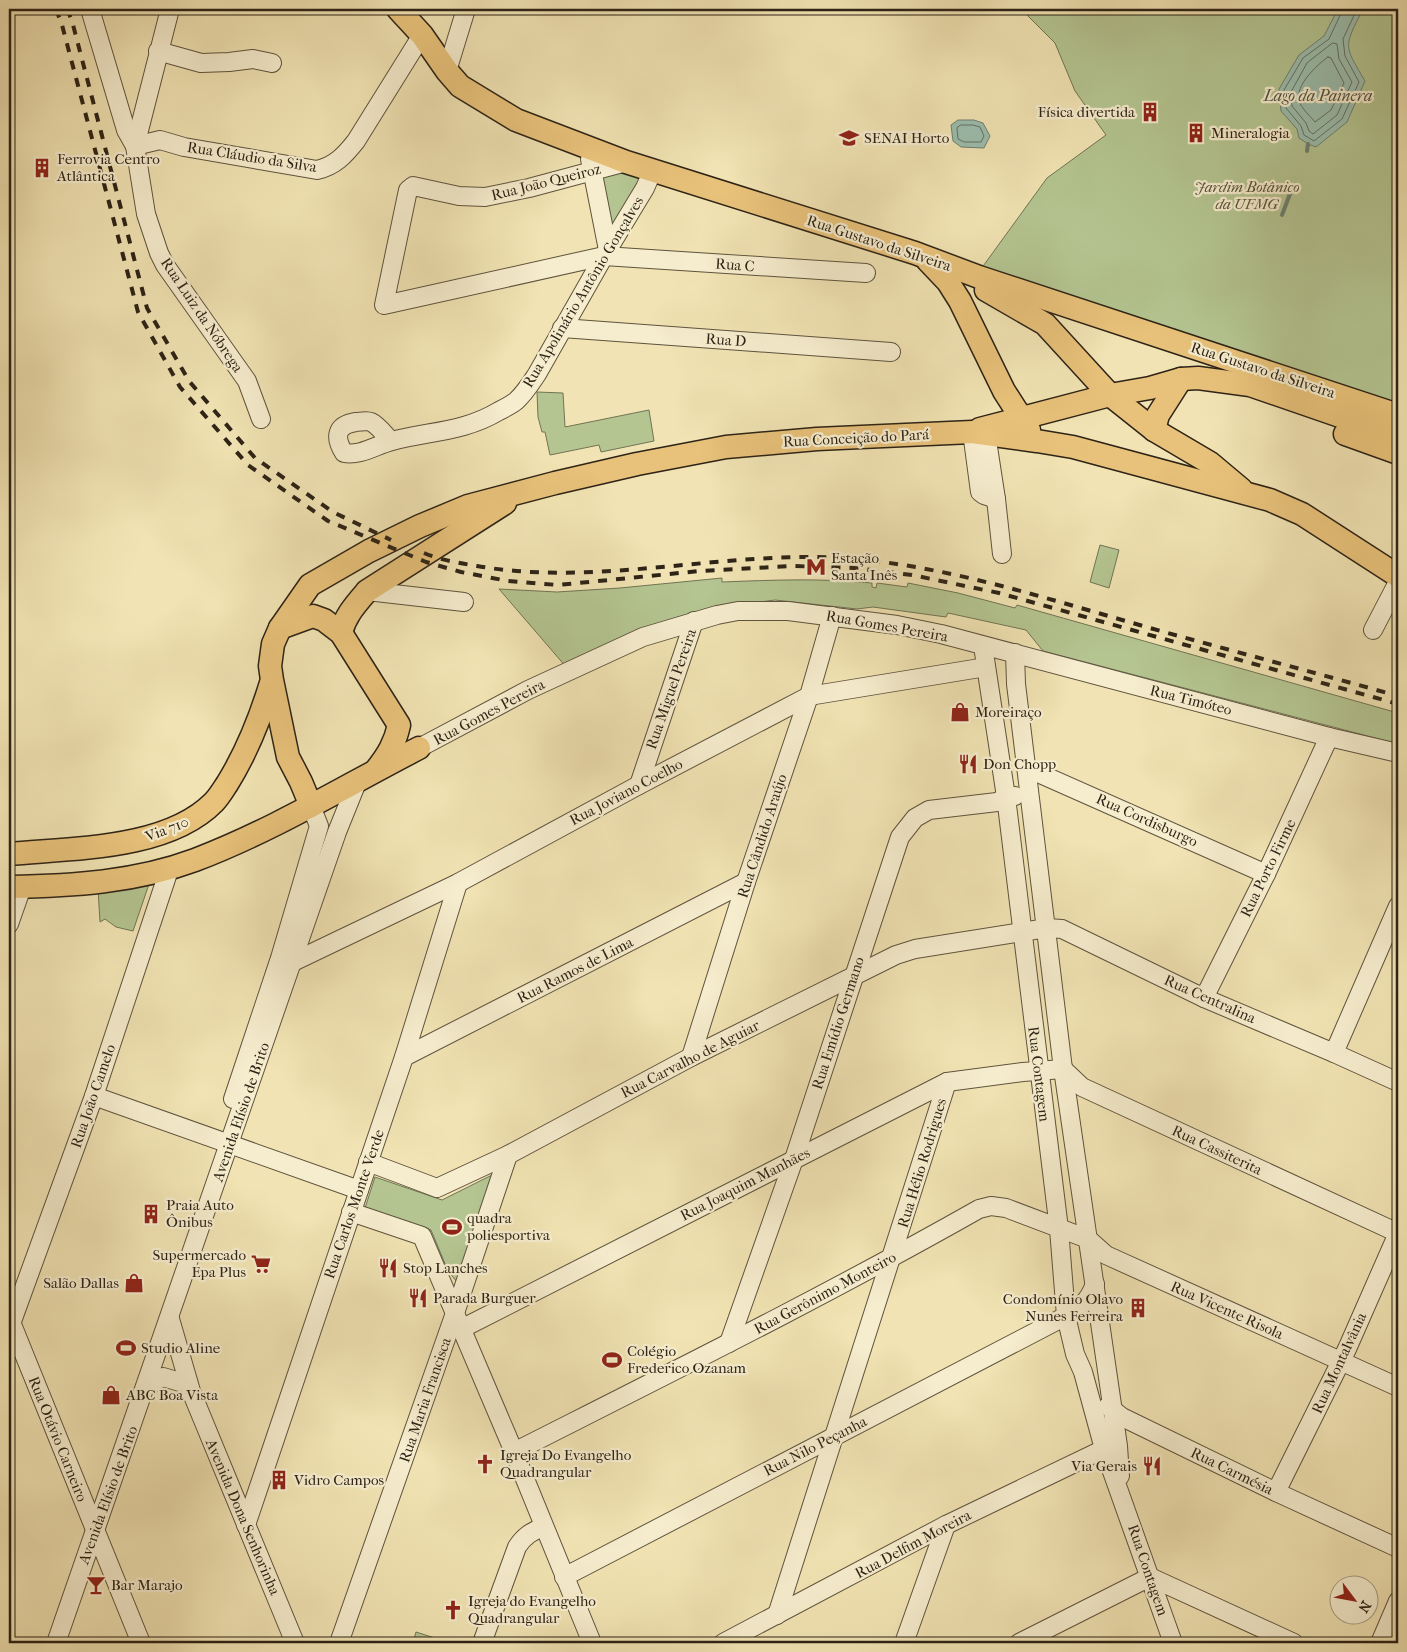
<svg xmlns="http://www.w3.org/2000/svg" width="1407" height="1652" font-family="'IM FELL French Canon',serif">
<style>
.green{fill:#b4c591;stroke:#707454}
.water{fill:#9bbeae;stroke:#6f8071}
.lines{fill:none;stroke-linecap:round;stroke-linejoin:round}
.shore{stroke:#647062;stroke-width:1}
.stream{stroke:#6f8071;stroke-width:4}
.minor-casing{stroke:#5e533d;stroke-width:20}
.major-casing{stroke:#2d2316;stroke-width:25}
.minor{stroke:#f6edce;stroke-width:18}
.major{stroke:#e8c27a;stroke-width:22}
.rail{stroke:#2d2316;stroke-width:4;stroke-dasharray:9 9;stroke-linecap:butt}
.labels{text-anchor:middle;stroke-width:4.5;stroke-linejoin:round;paint-order:stroke}
.poi-label{font-size:15px;fill:#2d2316;stroke:#f6edce;text-anchor:start}
.street-label{font-size:15px;fill:#2d2316;stroke:#f6edce}
.park-label{font-size:15px;font-style:italic;fill:#56543b;stroke:#f6edce}
.water-label{font-size:16px;font-style:italic;fill:#4e5244;stroke:#f6edce}
</style>
<rect width="100%" height="100%" fill="#f1e3b3"/>
<filter id="stains"><feTurbulence type="fractalNoise" baseFrequency=".004" numOctaves="4"/><feColorMatrix values="0 0 0 0 .2 0 0 0 0 .09 0 0 0 0 .02 0 0 0 .5 -.17"/></filter>
<radialGradient id="worn" r=".72"><stop offset=".6" stop-color="#630" stop-opacity="0"/><stop offset="1" stop-color="#630" stop-opacity=".3"/></radialGradient>
<!-- green -->
<g class="green">
<path d="M1021,9h377v396l-417,-136 66,-91 59,-43 -31,-44 -20,-48z"/>
<path d="M628,170l14,9 -31,59 -9,-61z"/>
<path d="M537,392l26,1 2,34 84,-17 5,31 -53,11 -2,-7 -49,10 -5,-23h-3l-4,-15z"/>
<path d="M1100,545l19,5 -10,38 -19,-6z"/>
<path d="M722,578v4c51,-2 99,-4 150,1v4l4,1 1,-5 30,4 1,-4 50,10 57,15 2,-3 381,108v31l-355,-93 -17,-21 -78,-17 -2,4 -73,-10 -16,2 -82,-9 -53,7 -155,61 -68,-79 58,3 63,-4z"/>
<path d="M149,884l-16,47 -17,-4 -11,-8 -5,3 -2,-33z"/>
<path d="M492,1175l-35,107 -9,-11 -17,-41 -66,-22 10,-31 67,23z"/>
<path d="M416,1632l28,9v2h-31z"/>
</g>
<!-- water -->
<g class="water">
<path d="M1338,9h25c-19,38 -20,35 2,72l-18,41 -31,25 -8,-3 -9,-6 -2,-9 -16,-18 -2,-22 20,-34 25,-19z"/>
<path d="M958,120h16l9,3 7,13 -6,12 -23,-1 -8,-6 -2,-16z"/>
</g>
<g class="lines">
<!-- shore -->
<g class="shore">
<path d="M1343,9l-14,30 -26,19 -19,32 2,18 15,18 3,9 10,6 28,-22 17,-37 -14,-26 -2,-17 14,-30"/>
<path d="M1333,43l4,1 2,15 13,23 -15,33 -24,19 -4,-3 -3,-8 -14,-17 -1,-14 16,-29z"/>
<path d="M1328,57l3,1 13,25 -13,27 -16,12c-4,-5 -14,-14 -16,-21 -4,-16 18,-36 29,-44z"/>
<path d="M961,125h12l7,2 4,9 -3,6h-17l-6,-3 -1,-11z"/>
</g>
<!-- stream -->
<g class="stream">
<path d="M1307,151l1,-7"/>
<path d="M1282,215l11,-29"/>
</g>
<defs>
<g id="minor">
<path d="M90,9l36,121 9,16 11,68 13,39 6,12 82,116 14,38"/>
<path d="M158,51l43,12 28,-1 24,-3 19,4"/>
<path d="M447,71l19,-62"/>
<path d="M135,146l25,-6 24,7 133,23c18,-4 28,-15 39,-29l66,-106"/>
<path d="M135,146l35,-137"/>
<path d="M590,159l18,91"/>
<path d="M626,162l-97,26 -44,9 -26,-1 -46,-10 -5,4 -24,115 220,-49 262,17"/>
<path d="M562,328l329,24"/>
<path d="M972,432l8,60 4,3 12,4"/>
<path d="M986,434l10,65 6,55"/>
<path d="M391,441c-5,-5 -13,-16 -20,-19 -5,-2 -11,0 -15,0 -20,3 -22,15 -12,31 17,3 32,-8 48,-12 38,-10 72,-9 107,-30 6,-3 12,-6 17,-10 9,-8 15,-18 21,-27l67,-118 41,-68 8,-18"/>
<path d="M367,591l97,11"/>
<path d="M1373,630l25,-48"/>
<path d="M983,646l23,151 53,432 7,87 9,38 8,18 21,77 69,194"/>
<path d="M1015,653l1,31 47,385 55,377 2,30"/>
<path d="M419,748l109,-58 115,-53 74,-22 21,-4h50l109,14 44,9 388,103 69,16"/>
<path d="M1027,768l239,106"/>
<path d="M639,785l55,-164"/>
<path d="M9,924l13,-37"/>
<path d="M288,960l5,2 165,-79 181,-98 170,-89 177,-29"/>
<path d="M1204,998l62,-124 63,-137"/>
<path d="M1334,1053l64,-147"/>
<path d="M404,1057l342,-175"/>
<path d="M691,1057l55,-175 63,-186 23,-80"/>
<path d="M94,1096l265,94"/>
<path d="M233,1099l47,-141 39,-132 -8,-20"/>
<path d="M368,1162l69,26 71,-33 183,-98 205,-102 19,-6 132,-21 15,1 142,69 130,55 64,29"/>
<path d="M351,1212l71,24 92,216 78,191"/>
<path d="M9,1317l132,326"/>
<path d="M170,1319l21,72 104,252"/>
<path d="M11,1324l83,-228 76,-229"/>
<path d="M461,1329l486,-247 76,-10 40,-3 19,18 316,146 -51,116 -71,143"/>
<path d="M729,1343l65,-184 106,-322 15,-19 14,-8 68,-8 9,-5 9,-1"/>
<path d="M147,1386l16,-9 17,5"/>
<path d="M1108,1406l14,11 154,75 122,56"/>
<path d="M514,1452c156,-79 313,-157 465,-243l12,-3 15,2 82,31 18,16 292,132"/>
<path d="M246,1525l158,-468 54,-174"/>
<path d="M564,1577l502,-261c15,-8 23,-16 29,-32"/>
<path d="M777,1615l170,-533"/>
<path d="M56,1643l281,-811 21,-52"/>
<path d="M339,1643l116,-330 53,-158"/>
<path d="M482,1643l35,-96c7,-11 14,-15 26,-20"/>
<path d="M723,1643l223,-118 158,-76"/>
<path d="M904,1643l42,-118"/>
<path d="M1019,1643l131,-66 144,66"/>
<path d="M1380,1643l18,-42"/>
</g>
<g id="major">
<path d="M398,9l24,26 25,36 13,15 56,34 110,42 289,91 64,24 419,138"/>
<path d="M928,261l20,21 12,19 44,90 25,39"/>
<path d="M986,290l59,34 65,71 44,35 56,33 31,26"/>
<path d="M980,429l130,-34 40,-7 31,-9 17,-1 52,7 148,51"/>
<path d="M1154,430l4,-15 23,-36"/>
<path d="M1345,434l53,19"/>
<path d="M280,628l33,-12 11,4 17,13 58,92c-4,18 -11,30 -23,45"/>
<path d="M341,633c4,-17 14,-28 26,-42l138,-88"/>
<path d="M311,806l-10,-24 -13,-25 -16,-77 -2,-14 3,-22 7,-16 30,-43 59,-34 51,-25 48,-20 87,-23 82,-19 89,-17 91,-8 155,-7 65,9 36,6 197,53 32,14 96,62"/>
<path d="M9,854c63,-6 158,-4 205,-52 5,-5 9,-12 13,-18 20,-32 33,-65 44,-101"/>
<path d="M9,887c63,-1 127,-5 186,-27 79,-30 150,-74 224,-112"/>
</g>
</defs>
<!-- minor casing -->
<use href="#minor" class="minor-casing"/>
<!-- major casing -->
<use href="#major" class="major-casing"/>
<!-- minor -->
<use href="#minor" class="minor"/>
<!-- major -->
<use href="#major" class="major"/>
<!-- rail -->
<g class="rail">
<path d="M56,9l6,16 76,287 42,75 68,78 80,56 98,41 35,10 47,9 50,4 142,-14 93,-5 61,2 58,7 87,18 399,111"/>
<path d="M67,9l5,12 75,287 42,73 66,77 78,54 58,28"/>
<path d="M424,553c16,7 35,10 53,13 126,22 252,-18 379,-7 98,9 192,40 287,67 85,24 170,46 255,70"/>
</g>
</g>
<!-- icons -->
<defs>
<symbol id="building-bare" viewBox="-9 -9 18 18"><path d="M-4-6H4V6H1V3H-1V6H-4ZM-2.5-4.3h1.7v1.8h-1.7ZM.8-4.3h1.7v1.8H.8ZM-2.5-1h1.7V.8h-1.7ZM.8-1h1.7V.8H.8Z" fill="#8f2418" stroke="#f6edce" stroke-width="2.5" paint-order="stroke"/></symbol>
<symbol id="university-bare" viewBox="-9 -9 18 18"><path d="M0-5L7-2L0 1L-7-2ZM-4 1L0 2.5L4 1V4Q0 6-4 4Z" fill="#8f2418" stroke="#f6edce" stroke-width="2.5" paint-order="stroke"/></symbol>
<symbol id="metro-bare" viewBox="-9 -9 18 18"><path d="M-5.5 5V-5H-3L0 0L3-5H5.5V5H3V-.5L0 4L-3-.5V5Z" fill="#8f2418" stroke="#f6edce" stroke-width="2.5" paint-order="stroke"/></symbol>
<symbol id="shop-bare" viewBox="-9 -9 18 18"><path d="M-5-2.5h2.3a2.7 3.5 0 0 1 5.4 0H5L5.5 6h-11ZM-1.5-2.5h3a1.5 2.3 0 0 0-3 0Z" fill="#8f2418" stroke="#f6edce" stroke-width="2.5" paint-order="stroke"/></symbol>
<symbol id="restaurant-bare" viewBox="-9 -9 18 18"><path d="M-5-6h1v4h1v-4h1v4h1v-4h1v5L-1.5 .5V6h-2V.5L-5-1ZM5-6V6H3V1.5H1.5Q1.5-4 5-6Z" fill="#8f2418" stroke="#f6edce" stroke-width="2.5" paint-order="stroke"/></symbol>
<symbol id="stadium-bare" viewBox="-9 -9 18 18"><path d="M0-5a6.5 5 0 1 0 0 10a6.5 5 0 1 0 0-10ZM-3.5-1.8h7v3.6h-7Z" fill="#8f2418" stroke="#f6edce" stroke-width="2.5" paint-order="stroke"/></symbol>
<symbol id="supermarket-bare" viewBox="-9 -9 18 18"><path d="M-6-5.5h2.5l.6 2H6L4.5 2H-2.5L-4.4-4H-6ZM-1.5 3.2a1.3 1.3 0 1 0 .1 0ZM3 3.2a1.3 1.3 0 1 0 .1 0Z" fill="#8f2418" stroke="#f6edce" stroke-width="2.5" paint-order="stroke"/></symbol>
<symbol id="church-bare" viewBox="-9 -9 18 18"><path d="M-1.2-6h2.4v3.5h3.3v2.4h-3.3V6h-2.4V-.1h-3.3v-2.4h3.3Z" fill="#8f2418" stroke="#f6edce" stroke-width="2.5" paint-order="stroke"/></symbol>
<symbol id="bar-bare" viewBox="-9 -9 18 18"><path d="M-6-5H6L.8 .8V4.5H3.5V6h-7V4.5H-.8V.8Z" fill="#8f2418" stroke="#f6edce" stroke-width="2.5" paint-order="stroke"/></symbol>
</defs>
<g fill-rule="evenodd">
<use href="#building-bare" x="1136" y="98" width="28" height="28"/>
<use href="#building-bare" x="1182" y="119" width="28" height="28"/>
<use href="#university-bare" x="835" y="124" width="28" height="28"/>
<use href="#building-bare" x="28" y="154" width="28" height="28"/>
<use href="#metro-bare" x="802" y="553" width="28" height="28"/>
<use href="#shop-bare" x="946" y="698" width="28" height="28"/>
<use href="#restaurant-bare" x="954" y="750" width="28" height="28"/>
<use href="#building-bare" x="137" y="1200" width="28" height="28"/>
<use href="#stadium-bare" x="438" y="1213" width="28" height="28"/>
<use href="#supermarket-bare" x="247" y="1250" width="28" height="28"/>
<use href="#restaurant-bare" x="374" y="1254" width="28" height="28"/>
<use href="#shop-bare" x="120" y="1269" width="28" height="28"/>
<use href="#restaurant-bare" x="404" y="1284" width="28" height="28"/>
<use href="#building-bare" x="1124" y="1294" width="28" height="28"/>
<use href="#stadium-bare" x="112" y="1334" width="28" height="28"/>
<use href="#stadium-bare" x="598" y="1346" width="28" height="28"/>
<use href="#shop-bare" x="97" y="1381" width="28" height="28"/>
<use href="#church-bare" x="471" y="1450" width="28" height="28"/>
<use href="#restaurant-bare" x="1138" y="1452" width="28" height="28"/>
<use href="#building-bare" x="265" y="1466" width="28" height="28"/>
<use href="#bar-bare" x="82" y="1571" width="28" height="28"/>
<use href="#church-bare" x="439" y="1596" width="28" height="28"/>
</g>
<g class="labels">
<!-- poi labels -->
<g class="poi-label">
<text x="1135" y="117" text-anchor="end">Física divertida</text>
<text x="1211" y="138">Mineralogia</text>
<text x="864" y="143">SENAI Horto</text>
<text x="57" y="164">Ferrovia Centro<tspan x="57" dy="17">Atlântica</tspan></text>
<text x="831" y="563">Estação<tspan x="831" dy="17">Santa Inês</tspan></text>
<text x="975" y="717">Moreiraço</text>
<text x="983" y="769">Don Chopp</text>
<text x="166" y="1210">Praia Auto<tspan x="166" dy="17">Ônibus</tspan></text>
<text x="467" y="1223">quadra<tspan x="467" dy="17">poliesportiva</tspan></text>
<text x="246" y="1260" text-anchor="end">Supermercado<tspan x="246" dy="17">Epa Plus</tspan></text>
<text x="403" y="1273">Stop Lanches</text>
<text x="119" y="1288" text-anchor="end">Salão Dallas</text>
<text x="433" y="1303">Parada Burguer</text>
<text x="1123" y="1304" text-anchor="end">Condomínio Olavo<tspan x="1123" dy="17">Nunes Ferreira</tspan></text>
<text x="141" y="1353">Studio Aline</text>
<text x="627" y="1356">Colégio<tspan x="627" dy="17">Frederico Ozanam</tspan></text>
<text x="126" y="1400">ABC Boa Vista</text>
<text x="500" y="1460">Igreja Do Evangelho<tspan x="500" dy="17">Quadrangular</tspan></text>
<text x="1137" y="1471" text-anchor="end">Via Gerais</text>
<text x="294" y="1485">Vidro Campos</text>
<text x="111" y="1590">Bar Marajo</text>
<text x="468" y="1606">Igreja do Evangelho<tspan x="468" dy="17">Quadrangular</tspan></text>
</g>
<!-- street labels -->
<g class="street-label">
<text transform="translate(252 157) rotate(9)" y="5">Rua Cláudio da Silva</text>
<text transform="translate(546 182) rotate(-14)" y="5">Rua João Queiroz</text>
<text transform="translate(879 243) rotate(18)" y="5">Rua Gustavo da Silveira</text>
<text transform="translate(735 265) rotate(4)" y="5">Rua C</text>
<text transform="translate(583 292) rotate(-59)" y="5">Rua Apolinário Antônio Gonçalves</text>
<text transform="translate(202 315) rotate(56)" y="5">Rua Luiz da Nóbrega</text>
<text transform="translate(726 340) rotate(4)" y="5">Rua D</text>
<text transform="translate(1263 370) rotate(18)" y="5">Rua Gustavo da Silveira</text>
<text transform="translate(856 438) rotate(-3)" y="5">Rua Conceição do Pará</text>
<text transform="translate(887 626) rotate(10)" y="5">Rua Gomes Pereira</text>
<text transform="translate(671 689) rotate(-71)" y="5">Rua Miguel Pereira</text>
<text transform="translate(1191 700) rotate(14)" y="5">Rua Timóteo</text>
<text transform="translate(489 712) rotate(-28)" y="5">Rua Gomes Pereira</text>
<text transform="translate(626 792) rotate(-28)" y="5">Rua Joviano Coelho</text>
<text transform="translate(1147 820) rotate(24)" y="5">Rua Cordisburgo</text>
<text transform="translate(167 829) rotate(-21)" y="5">Via 710</text>
<text transform="translate(762 836) rotate(-72)" y="5">Rua Cândido Araújo</text>
<text transform="translate(1268 868) rotate(-64)" y="5">Rua Porto Firme</text>
<text transform="translate(575 970) rotate(-27)" y="5">Rua Ramos de Lima</text>
<text transform="translate(1210 999) rotate(24)" y="5">Rua Centralina</text>
<text transform="translate(838 1023) rotate(-72)" y="5">Rua Emídio Germano</text>
<text transform="translate(690 1059) rotate(-27)" y="5">Rua Carvalho de Aguiar</text>
<text transform="translate(1039 1074) rotate(83)" y="5">Rua Contagem</text>
<text transform="translate(93 1096) rotate(-71)" y="5">Rua João Camelo</text>
<text transform="translate(241 1112) rotate(-71)" y="5">Avenida Elísio de Brito</text>
<text transform="translate(1217 1150) rotate(25)" y="5">Rua Cassiterita</text>
<text transform="translate(922 1163) rotate(-73)" y="5">Rua Hélio Rodrigues</text>
<text transform="translate(745 1184) rotate(-27)" y="5">Rua Joaquim Manhães</text>
<text transform="translate(354 1204) rotate(-71)" y="5">Rua Carlos Monte Verde</text>
<text transform="translate(825 1293) rotate(-28)" y="5">Rua Gerônimo Monteiro</text>
<text transform="translate(1227 1310) rotate(24)" y="5">Rua Vicente Risola</text>
<text transform="translate(1339 1363) rotate(-65)" y="5">Rua Montalvânia</text>
<text transform="translate(425 1400) rotate(-71)" y="5">Rua Maria Francisca</text>
<text transform="translate(58 1439) rotate(68)" y="5">Rua Otávio Carneiro</text>
<text transform="translate(815 1446) rotate(-27)" y="5">Rua Nilo Peçanha</text>
<text transform="translate(1232 1471) rotate(26)" y="5">Rua Carmésia</text>
<text transform="translate(108 1495) rotate(-70)" y="5">Avenida Elísio de Brito</text>
<text transform="translate(243 1517) rotate(67)" y="5">Avenida Dona Senhorinha</text>
<text transform="translate(913 1544) rotate(-28)" y="5">Rua Delfim Moreira</text>
<text transform="translate(1148 1570) rotate(71)" y="5">Rua Contagem</text>
</g>
<!-- park labels -->
<g class="park-label">
<text x="1247" y="192">Jardim Botânico<tspan x="1247" dy="17">da UFMG</tspan></text>
</g>
<!-- water labels -->
<g class="water-label">
<text x="1318" y="101">Lago da Painera</text>
</g>
</g>
<!-- margin -->
<rect width="1407" height="1652" fill="none" stroke="#f1e3b3" stroke-width="30"/>
<rect x="10" y="10" width="1387" height="1632" fill="none" stroke="#2d2316" stroke-width="2.5"/>
<rect x="15" y="15" width="1377" height="1622" fill="none" stroke="#2d2316"/>
<!-- north arrow -->
<g transform="translate(1354 1600) rotate(122)"><circle r="24" fill="#f6edce" stroke="#a69c84"/>
<path d="M0-4L9 19L0 12L-9 19Z" fill="#8f2418"/>
<text y="-8" font-size="14" font-weight="bold" text-anchor="middle" fill="#2d2316">N</text>
</g>
<rect width="100%" height="100%" filter="url(#stains)"/>
<rect width="100%" height="100%" fill="url(#worn)"/>
</svg>
